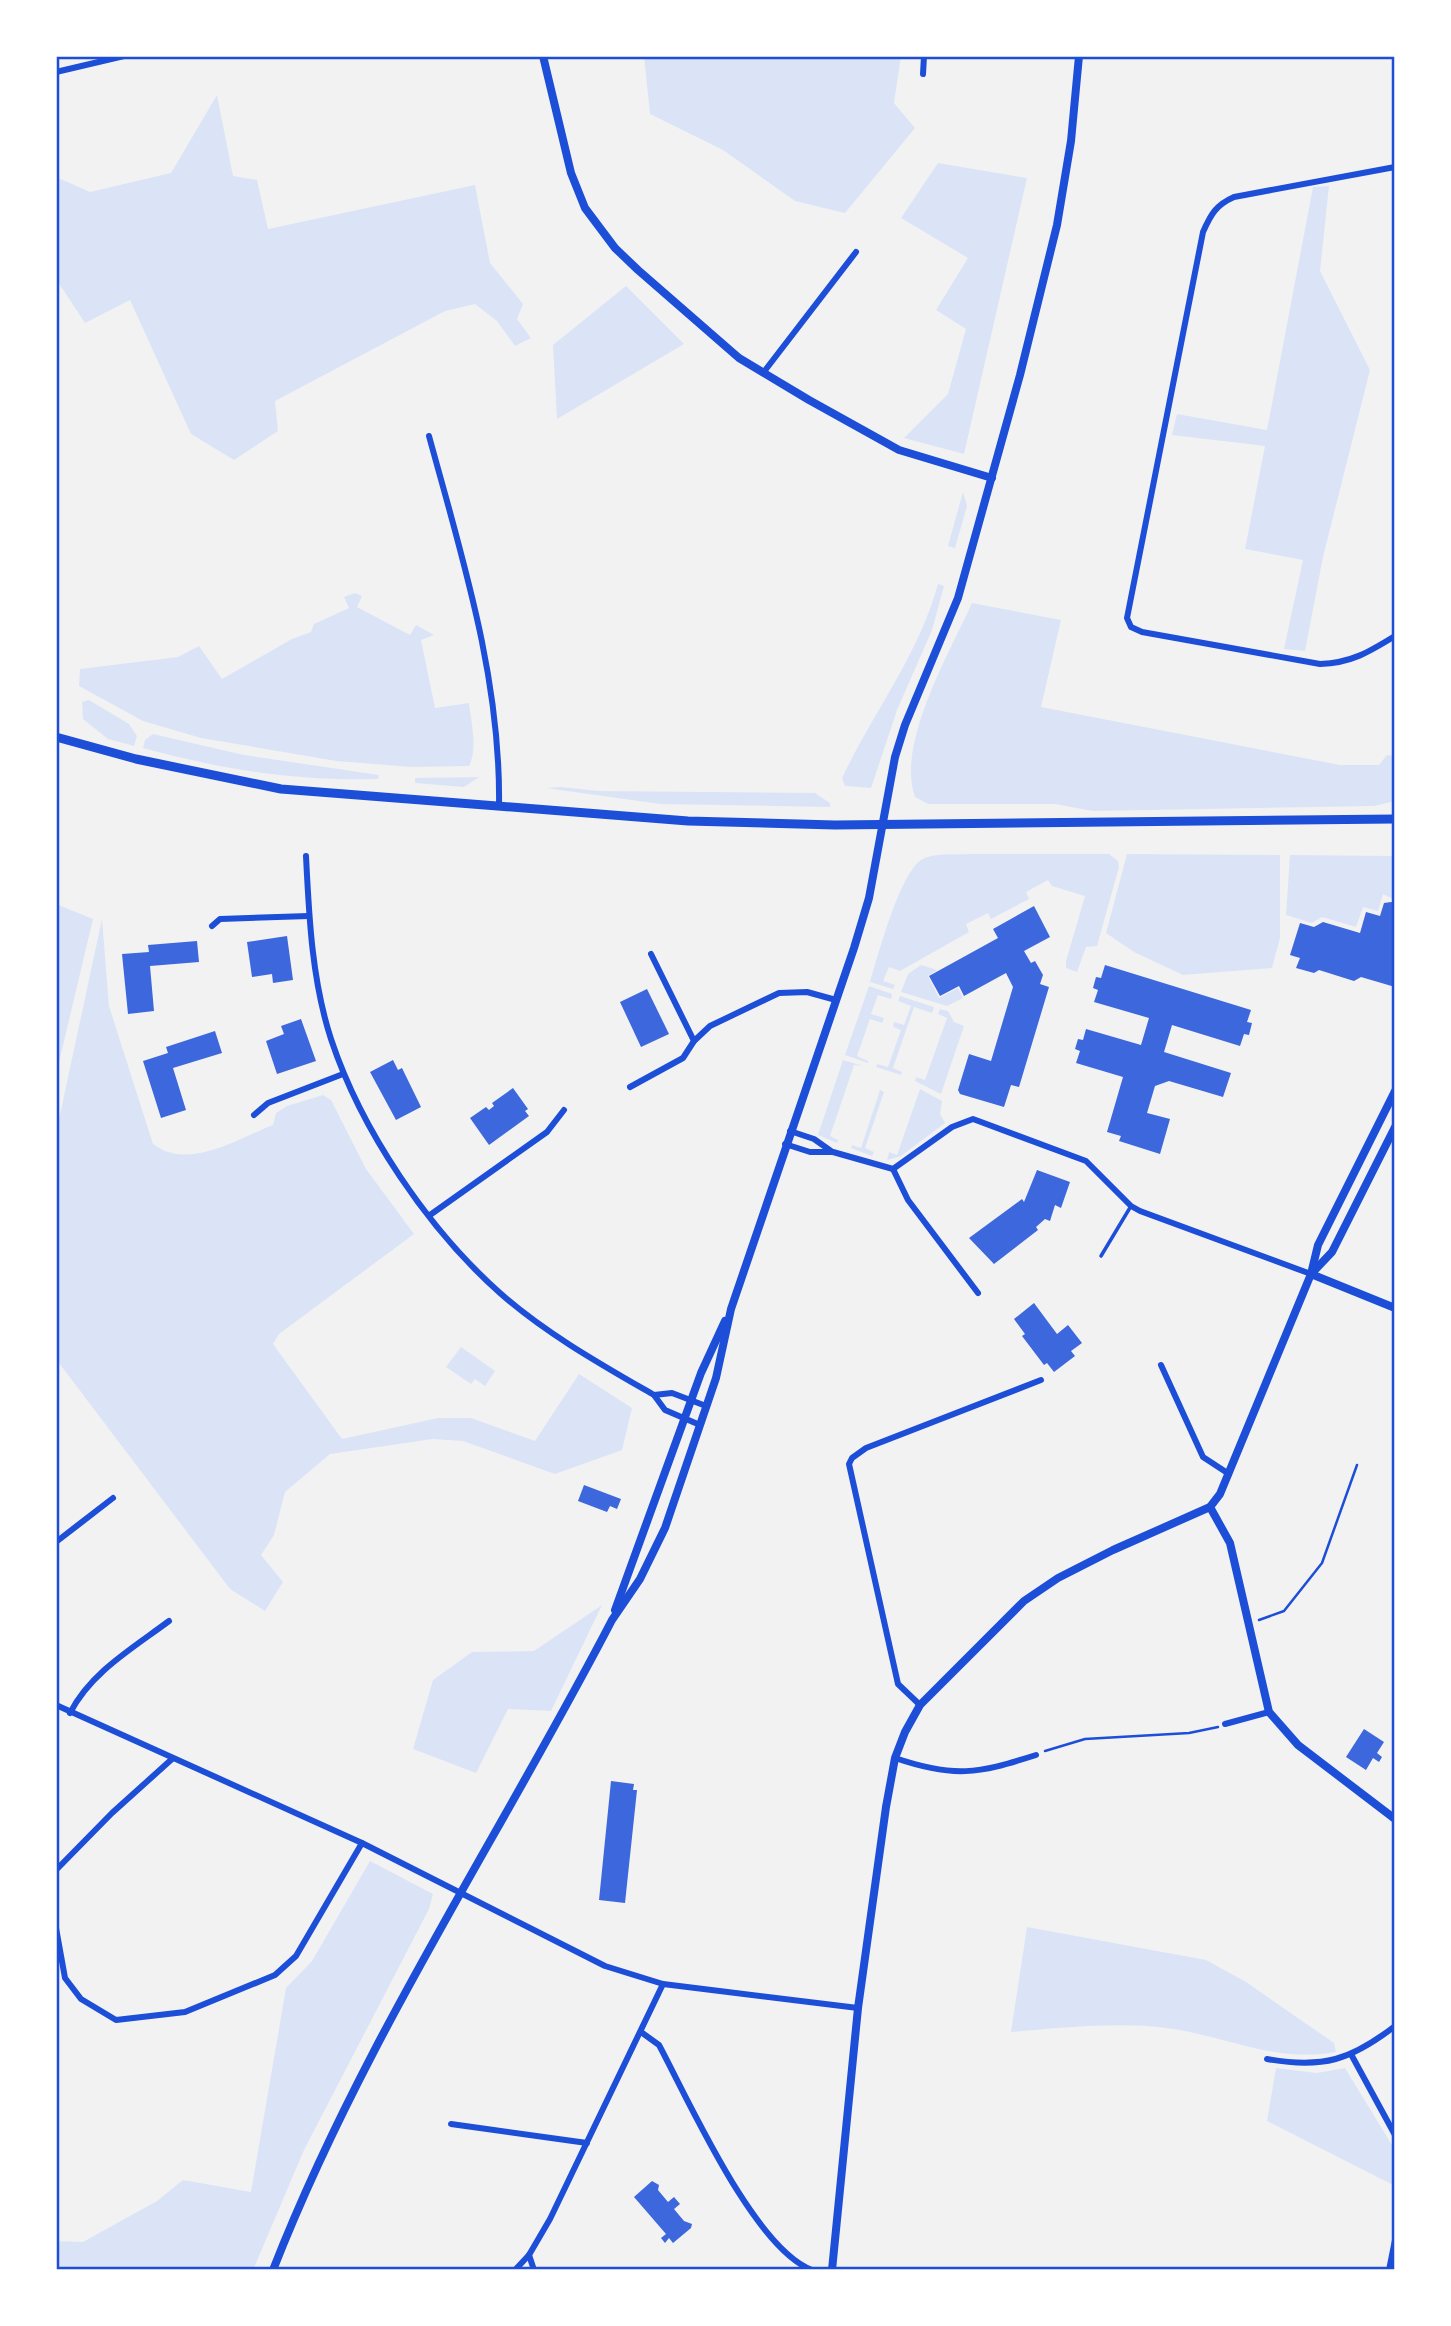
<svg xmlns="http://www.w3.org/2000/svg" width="1451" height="2326" font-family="Karla,sans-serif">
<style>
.green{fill:#dbe4f7}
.building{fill:#3d67dc}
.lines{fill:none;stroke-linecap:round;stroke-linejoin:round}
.path{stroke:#1d4ed8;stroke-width:2.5}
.service{stroke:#1d4ed8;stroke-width:3.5}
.minor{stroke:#1d4ed8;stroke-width:6}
.tertiary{stroke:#1d4ed8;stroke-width:8}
.secondary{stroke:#1d4ed8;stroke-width:9}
.neatline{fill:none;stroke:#1d4ed8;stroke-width:2.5}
</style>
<rect width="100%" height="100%" fill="#f2f2f2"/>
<!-- green -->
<g class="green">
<path d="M644,56h257l-7,47 21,25 -70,85 -50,-12 -72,-51 -73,-36z"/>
<path d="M217,95l16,81 24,4 11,49 207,-44 15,78 33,41 -6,15 14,19 -16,8 -18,-25 -22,-17 -30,7 -170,90 3,30 -44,29 -43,-26 -61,-134 -45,23 -29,-44v-102l34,15 81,-19z"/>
<path d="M938,163l89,15 -63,276 -60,-16 44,-44 18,-65 -30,-19 32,-52 -67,-40z"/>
<path d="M1329,186l-9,85 50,99 -47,187 -18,94 -21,-2 19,-89 -58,-11 20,-103 -93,-11 5,-21 90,16 46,-243z"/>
<path d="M626,286l58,58 -127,75 -4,-74z"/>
<path d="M963,492l4,14 -12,42 -7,-2z"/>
<path d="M938,584l6,2 -12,44 -35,80 -26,78 -26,-2 -3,-8c31,-65 77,-124 96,-194z"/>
<path d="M355,593l7,3 -5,11 53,28 6,-10 18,10 -13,5 14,68 34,-5c2,18 9,46 0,63l-57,1 -76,-6 -135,-23 -58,-17 -64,-35 1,-17 98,-12 21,-11 23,33 70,-40 19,-7 3,-8 35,-16 -5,-11z"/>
<path d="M972,603l89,17 -20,87 299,58h39l8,-10 8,1v45l-21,5 -281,5 -38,-7h-127l-13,-7c-19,-53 34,-143 57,-194z"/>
<path d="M89,700l40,24 8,12 -3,10 -26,-7 -25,-20 -1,-17z"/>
<path d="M153,734l91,21 135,20 -1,4c-85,2 -153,-9 -235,-31l2,-8z"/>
<path d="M479,777l-15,10 -49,-4v-5z"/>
<path d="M561,787l38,4 216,2 15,10v4l-170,-3 -114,-16z"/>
<path d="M970,854h139l9,7 1,6 -22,79 -11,1 -9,25 -11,-4v-7l19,-65 -33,-10 -4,-6 -22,12 3,7 -38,20 -3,-6 -22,11 3,8 -69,39 -11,-4 -6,14 12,4 -2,4 -23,-7c8,-26 29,-107 51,-122 13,-8 34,-5 49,-6z"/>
<path d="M1127,854l153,1v83l-8,30 -89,7 -49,-23 -28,-19z"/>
<path d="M1290,855l105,1v44l-12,-6 -5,17 -15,-4 -7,20 -34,-10 -10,6 -26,-8z"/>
<path d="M56,904l37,15 -37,156z"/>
<path d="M102,919l7,87 44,138c35,27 84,-5 120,-19l3,-12 11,-7 36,-11 8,5 35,69 48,65 -135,100 -6,10 69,95 96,-21h33l64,23 44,-67 53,34 -10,42 -67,24 -92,-33 -30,-2 -103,15 -45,38 -11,43 -13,20 22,27 -18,29 -35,-22 -174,-230v-226z"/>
<path d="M921,965l16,5 -9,6 11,22 19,-10 5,10 -16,8 -46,-14 7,-18z"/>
<path d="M869,986l23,8 -1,5 -13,-4 -7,19 13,4 -2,5 -12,-4 -13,37 11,5v2l-23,-8z"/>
<path d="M900,996l34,11 -2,6 -18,-6 -21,61 9,4 -1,3 -25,-8 1,-3 11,3 13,-37 -8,-3 1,-5 10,3 7,-19 -13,-5z"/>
<path d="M940,1009l8,2 6,11 10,4 -23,68 -26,-13 1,-4 9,3 22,-62 -9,-4z"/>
<path d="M843,1060l20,6 -9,-1 -24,71 8,4 -1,3 -19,-8z"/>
<path d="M920,1089l22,12 -2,13 5,9 -44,33 -14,4 2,-8 8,3z"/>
<path d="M880,1090l4,2 -19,56 9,4 -2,4 -21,-8 1,-3 9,3z"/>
<path d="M461,1347l34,24 -10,15 -10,-7 -4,5 -25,-17z"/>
<path d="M602,1605l-51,106 -43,-2 -32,64 -63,-24 20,-69 39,-28 62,-1z"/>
<path d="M370,1861l63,33 -4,15 -125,241 -51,120h-197v-29l27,1 74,-41 26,-21 68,12 35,-204 26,-27z"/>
<path d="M1027,1927l179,33 40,22 88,61 2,9c-60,11 -104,-14 -163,-23 -53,-8 -110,-1 -162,3z"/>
<path d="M1276,2068l41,5 28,-5 50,82v36l-128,-65z"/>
</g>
<!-- building -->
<g class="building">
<path d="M1391,902l4,1v84l-34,-10 -7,4 -35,-11 -5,3 -18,-5 4,-10 -10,-3 10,-32 14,4 9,-5 37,11 6,-21 14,4 4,-13z"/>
<path d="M1034,906l16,31 -26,14 7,12 4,-2 8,14 -3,9 9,3 -30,100 -8,-2 -7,22 -44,-13 -2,-4 11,-36 22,7 22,-74 -7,-14 -42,23 -5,-10 -19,10 -11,-20 69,-38 -5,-9z"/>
<path d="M287,936l6,44 -20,3 -1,-9 -20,3 -5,-35z"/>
<path d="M197,941l2,21 -49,4 4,45 -26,3 -6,-60 27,-2 -1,-7z"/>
<path d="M1105,965l146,45 -4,12 5,1 -3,12 -5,-1 -4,12 -68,-21 -8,27 67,21 -8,24 -54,-16 -14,5 -8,27 23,6 -10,35 -41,-13 2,-5 -14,-4 16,-55 -47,-14 4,-12 -5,-2 3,-10 5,1 3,-11 55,16 8,-27 -55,-16 4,-12 -5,-2 3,-11 5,1z"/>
<path d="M647,989l22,45 -28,13 -21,-45z"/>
<path d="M301,1019l15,42 -39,13 -11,-33 18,-7 -3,-8z"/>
<path d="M215,1031l7,22 -49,15 13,42 -25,8 -18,-57 25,-8 -2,-6z"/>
<path d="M393,1060l5,10 4,-2 19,39 -25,13 -26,-48z"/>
<path d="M513,1088l15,21 -3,2 4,5 -40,29 -19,-27 16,-11 3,3 5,-4 -2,-3z"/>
<path d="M1037,1170l33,12 -9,26 -6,-3 -5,16 -5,-2 -9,8 2,3 -44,34 -25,-26 53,-39 2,3z"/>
<path d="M1034,1303l23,31 11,-9 14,18 -11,8 4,5 -21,16 -7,-9 -3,2 -22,-29 3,-2 -11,-15z"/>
<path d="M584,1485l37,14 -4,10 -7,-3 -3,6 -29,-11z"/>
<path d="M1364,1729l20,13 -7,11 5,4 -3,5 -6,-4 -7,12 -20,-13z"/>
<path d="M611,1781l23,3 -1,6h4l-12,113 -26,-3z"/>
<path d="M652,2181l7,4 -1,5 10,12 6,-5 6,7 -6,5 10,12 8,3 -1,4 -18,15 -4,-5 -4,5 -4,-5 5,-4 -32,-37z"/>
</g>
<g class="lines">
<!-- path -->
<g class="path">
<path d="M1259,1620l25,-9 38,-48 35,-98"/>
<path d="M1045,1751l40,-12 104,-6 29,-6"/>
</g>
<!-- service -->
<path class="service" d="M1101,1256l30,-50"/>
<!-- minor -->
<g class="minor">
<path d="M56,72l68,-16"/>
<path d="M923,74l1,-18"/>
<path d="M1395,167l-161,30c-18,8 -23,17 -31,35l-76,386 4,9 11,5 178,32c31,-1 49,-12 75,-28"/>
<path d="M763,373l93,-121"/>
<path d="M429,436c33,121 72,243 70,370"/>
<path d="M306,856c3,61 6,125 25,183 30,91 97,190 169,254 45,40 102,72 154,102l11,15 35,15"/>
<path d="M212,926l8,-7 89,-3"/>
<path d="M651,954l43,87"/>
<path d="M630,1087l53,-29 11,-17 16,-15 69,-33 28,-1 29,8"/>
<path d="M254,1115l14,-12 75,-29"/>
<path d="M790,1131l24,8 17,12"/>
<path d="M785,1144l25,8h23l60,17 59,-42 21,-8 113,42 45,45 9,5 171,63"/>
<path d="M893,1169l15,31 70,93"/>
<path d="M430,1215l117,-83 17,-22"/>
<path d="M1161,1365l42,92 26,17"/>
<path d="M654,1395l18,-2 34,13"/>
<path d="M56,1542l57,-44"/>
<path d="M56,1705l306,138 243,123 58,18 195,24"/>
<path d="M920,1705l-22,-21 -49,-220 3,-6 14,-10 175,-68"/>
<path d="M70,1713c21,-41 63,-65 99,-92"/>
<path d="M1225,1724l44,-12"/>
<path d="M895,1758c59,20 82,16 141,-3"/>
<path d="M56,1870l56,-57 60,-54"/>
<path d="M56,1928l9,50 16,21 35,21 69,-8 90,-37 21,-19 66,-113"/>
<path d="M641,2032l18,13c30,56 95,203 153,225"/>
<path d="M1352,2056l43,79"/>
<path d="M1267,2059c56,10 84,1 128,-33"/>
<path d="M451,2124l136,19"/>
<path d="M529,2255l5,15"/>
<path d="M515,2270l14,-15 21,-36 113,-235"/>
<path d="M1389,2270l6,-30"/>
</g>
<!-- tertiary -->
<g class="tertiary">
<path d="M543,56l28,117 14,35 30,40 23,22 101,88 70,42 90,50 93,28"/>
<path d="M1313,1272l19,-20 63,-125"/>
<path d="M1311,1274l84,34"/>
<path d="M1210,1507l20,36 39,169 29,33 97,74"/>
<path d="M615,1610l86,-237 24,-52"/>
<path d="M273,2270c89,-228 227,-434 339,-650l28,-41 25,-51 51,-150 15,-69 123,-361 15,-50 26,-141 10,-32 53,-127 62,-223 37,-150 14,-84 8,-85"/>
<path d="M832,2270l26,-262 28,-201 9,-49 10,-26 15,-27 104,-104 34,-23 55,-28 97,-43 10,-13 91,-220 7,-29 77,-154"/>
</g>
<!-- secondary -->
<path class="secondary" d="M56,737l80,22 145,30 407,32 147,4 560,-6"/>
</g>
<!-- border -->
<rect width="1451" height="2326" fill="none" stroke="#ffffff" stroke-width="116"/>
<rect x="58" y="58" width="1335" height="2210" class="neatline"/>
</svg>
